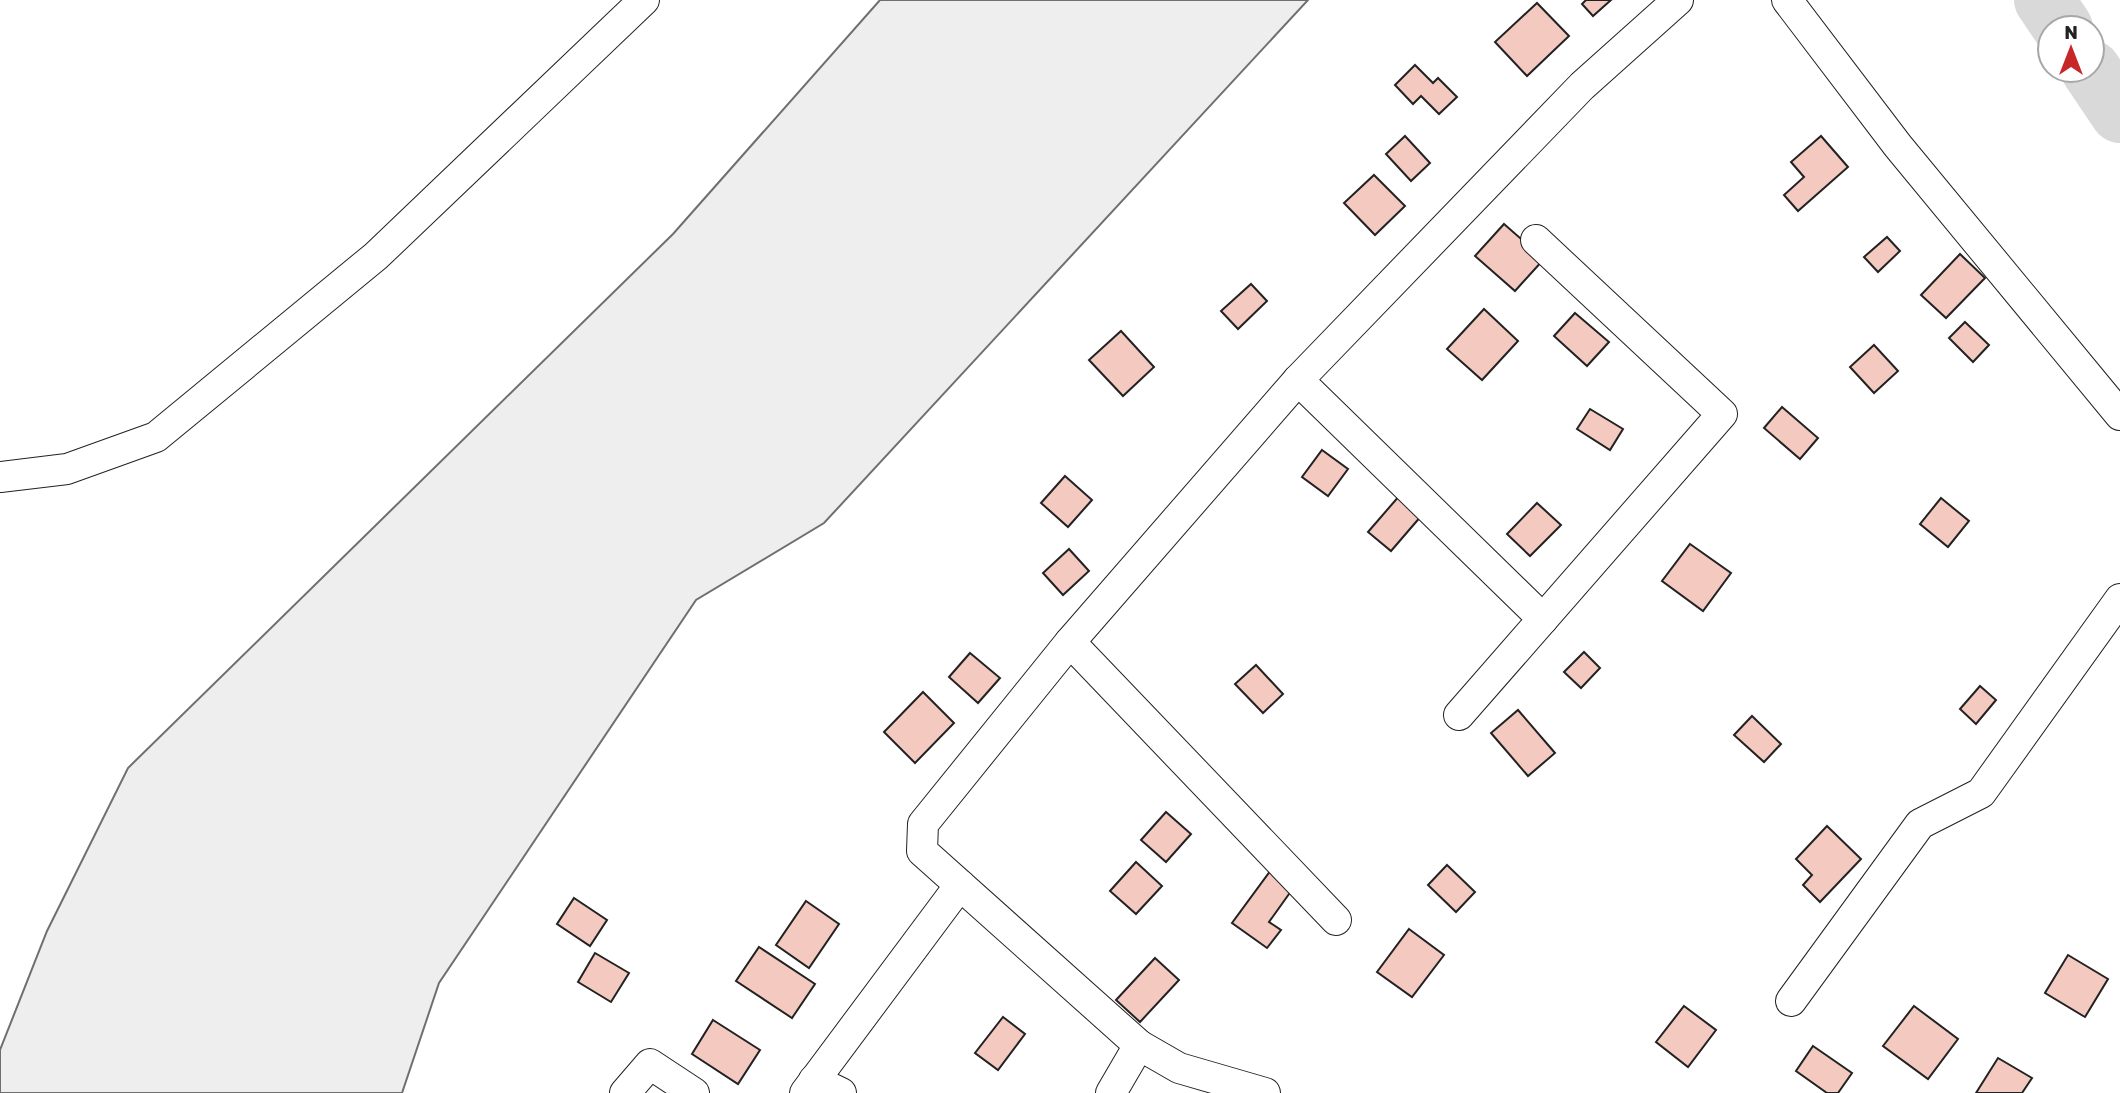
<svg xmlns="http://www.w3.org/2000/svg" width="2120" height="1093" font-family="Rubik,sans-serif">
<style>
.green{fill:#eee;stroke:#6f6f6f;stroke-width:2}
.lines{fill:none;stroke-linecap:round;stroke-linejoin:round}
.river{stroke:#d9d9d9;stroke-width:60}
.building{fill:#f3c9c0;stroke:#222;stroke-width:2}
.street-casing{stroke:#222;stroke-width:32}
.street{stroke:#fff;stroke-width:30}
</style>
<rect width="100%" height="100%" fill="#fff"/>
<!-- green -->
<path class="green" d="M880,0h428l-484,523 -128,77 -257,383 -37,110h-402v-43l47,-119 81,-163 545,-534z"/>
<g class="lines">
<!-- river -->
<g class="river">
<path d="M2044,0l19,28"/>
<path d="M2091,70l29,43"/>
</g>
</g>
<!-- building -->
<g class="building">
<path d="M1586,0h25l-18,16 -11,-12z"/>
<path d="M1537,3l32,33 -42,40 -32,-34z"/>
<path d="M1415,65l18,18 5,-5 19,19 -18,17 -18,-18 -8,8 -18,-19z"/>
<path d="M1405,136l25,27 -19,18 -25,-27z"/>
<path d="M1821,136l27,31 -50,44 -14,-16 20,-18 -13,-15z"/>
<path d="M1374,175l31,31 -30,29 -31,-32z"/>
<path d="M1504,224l40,35 -29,32 -40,-35z"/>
<path d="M1887,237l13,14 -22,21 -14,-15z"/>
<path d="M1960,254l25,24 -39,40 -25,-23z"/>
<path d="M1251,284l16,17 -29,28 -17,-18z"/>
<path d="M1484,309l34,32 -36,39 -35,-31z"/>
<path d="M1575,313l34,29 -22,24 -33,-30z"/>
<path d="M1965,322l24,23 -16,17 -24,-24z"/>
<path d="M1121,331l33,36 -31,29 -34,-36z"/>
<path d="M1874,345l24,26 -24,22 -24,-26z"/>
<path d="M1782,407l36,31 -18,21 -36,-31z"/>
<path d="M1590,409l33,20 -13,21 -33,-21z"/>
<path d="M1322,450l26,19 -20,27 -26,-19z"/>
<path d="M1065,476l27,24 -24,27 -27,-24z"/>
<path d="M1400,495l22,20 -31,36 -23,-19z"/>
<path d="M1941,498l28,23 -21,26 -28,-23z"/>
<path d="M1537,503l24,22 -31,31 -23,-22z"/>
<path d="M1690,544l41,29 -28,38 -41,-30z"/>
<path d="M1069,549l20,22 -26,24 -20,-22z"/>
<path d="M1584,652l16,16 -19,20 -17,-16z"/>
<path d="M970,653l30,25 -22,25 -29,-26z"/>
<path d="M1256,665l27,29 -20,19 -28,-29z"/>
<path d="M1980,686l16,14 -20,24 -16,-15z"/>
<path d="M923,692l31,31 -39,40 -31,-31z"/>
<path d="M1518,710l37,43 -27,23 -37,-43z"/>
<path d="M1752,716l29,28 -17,18 -30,-27z"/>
<path d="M1166,812l25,22 -25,28 -25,-22z"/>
<path d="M1827,826l34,33 -41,43 -17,-17 9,-10 -16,-16z"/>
<path d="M1136,862l26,24 -26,28 -26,-23z"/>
<path d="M1447,865l28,27 -19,20 -28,-27z"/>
<path d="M1271,870l23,17 -25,35 12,8 -14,18 -35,-25z"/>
<path d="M574,898l33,22 -17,26 -33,-22z"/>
<path d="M806,901l33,23 -30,44 -33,-23z"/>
<path d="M1409,929l35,26 -32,42 -35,-25z"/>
<path d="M759,947l56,37 -23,34 -56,-37z"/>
<path d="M595,953l34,20 -18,29 -33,-20z"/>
<path d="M2068,955l40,24 -23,38 -40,-24z"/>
<path d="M1155,958l24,22 -39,42 -24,-22z"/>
<path d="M1684,1006l32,24 -28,37 -32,-25z"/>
<path d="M1914,1006l44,33 -30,40 -45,-33z"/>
<path d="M1003,1017l22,17 -27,36 -23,-17z"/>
<path d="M713,1020l47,30 -22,34 -46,-30z"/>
<path d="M1813,1046l39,27 -14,20h-11l-31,-22z"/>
<path d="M1998,1058l34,20 -10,15h-46z"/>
</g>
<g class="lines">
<defs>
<g id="street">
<path d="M1787,0l111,146 222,269"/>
<path d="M1298,380l245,239"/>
<path d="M0,477l67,-8 89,-32 220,-181 268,-256"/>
<path d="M1070,642l266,278"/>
<path d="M1459,715l263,-301 -186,-174"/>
<path d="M1791,1001l129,-177 61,-31 139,-194"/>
<path d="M814,1080l27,13"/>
<path d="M625,1093l25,-29 44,29"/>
<path d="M805,1093l155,-208"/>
<path d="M1111,1093l28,-48"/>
<path d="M1265,1093l-86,-25 -40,-23 -217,-194 1,-27 147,-182 228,-262 284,-294 96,-86"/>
</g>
</defs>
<!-- street casing -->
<use href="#street" class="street-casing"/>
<!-- street -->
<use href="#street" class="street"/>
</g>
<!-- north arrow -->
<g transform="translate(2071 49)"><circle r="33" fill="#ffffff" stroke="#a7a7a7" stroke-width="2"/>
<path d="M0-5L12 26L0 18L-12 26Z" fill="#c62828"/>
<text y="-10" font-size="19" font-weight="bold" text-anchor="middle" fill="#222222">N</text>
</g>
</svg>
